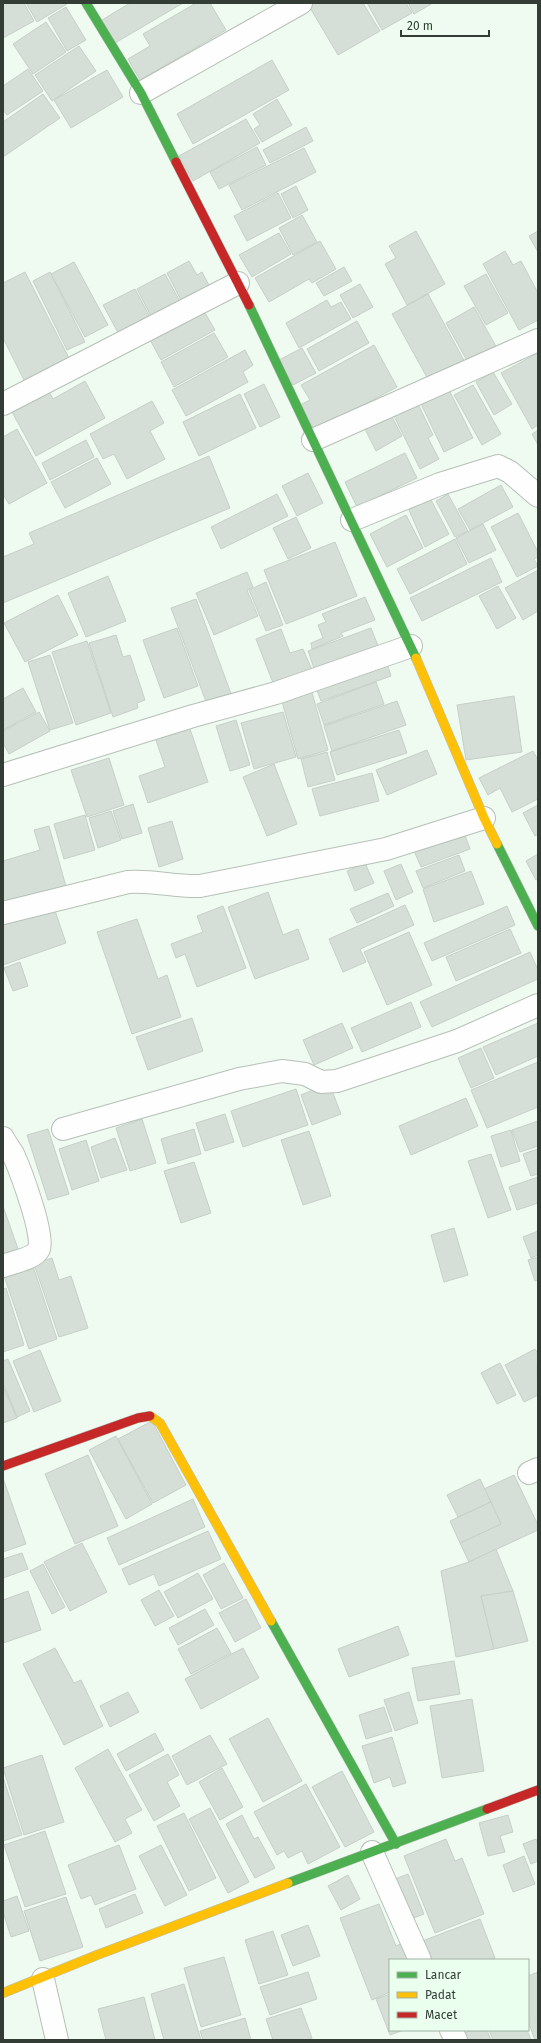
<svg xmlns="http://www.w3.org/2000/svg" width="541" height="2043" font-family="'Fira Sans',sans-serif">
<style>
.building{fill:#d5ded7;stroke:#c6d0c8}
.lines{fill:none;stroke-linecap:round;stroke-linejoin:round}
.street-casing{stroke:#b6c0b8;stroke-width:24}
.fast-casing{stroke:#b6c0b8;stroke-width:10}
.slow-casing{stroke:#b6c0b8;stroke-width:10}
.jam-casing{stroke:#b6c0b8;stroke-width:10}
.street{stroke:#fdfefd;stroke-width:22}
.fast{stroke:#4caf50;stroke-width:9}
.slow{stroke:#ffc107;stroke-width:9}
.jam{stroke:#c62828;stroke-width:9}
</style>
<rect width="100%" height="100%" fill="#effaf1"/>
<!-- building -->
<g class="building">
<path d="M3,3h21l10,18 -31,17z"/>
<path d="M26,3h40l1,1 -30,18z"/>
<path d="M130,3h53l-68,40 -13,-23z"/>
<path d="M196,3h14l16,27 -86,50 -12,-21 22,-13 -7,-12z"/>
<path d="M314,3h49l17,28 -42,24 -29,-49z"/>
<path d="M367,3h39l6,10 -30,17z"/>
<path d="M408,3h25l-19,11z"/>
<path d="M66,7l20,33 -19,11 -19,-33z"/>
<path d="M46,22l20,30 -33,22 -20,-30z"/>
<path d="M79,46l17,25 -44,30 -17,-26z"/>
<path d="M272,60l17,30 -96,54 -16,-30z"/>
<path d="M28,69l15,22 -36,24 -4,-5v-24z"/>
<path d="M107,70l16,27 -52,31 -17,-28z"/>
<path d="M43,94l17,24 -57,39v-35z"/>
<path d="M277,99l15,26 -30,17 -8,-13 6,-4 -7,-11z"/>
<path d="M246,119l14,24 -67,38 -14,-25z"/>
<path d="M306,127l7,14 -43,22 -7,-13z"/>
<path d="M257,147l9,18 -47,24 -9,-17z"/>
<path d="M304,148l12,24 -74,38 -13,-25z"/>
<path d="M296,186l12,24 -15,8 -12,-24z"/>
<path d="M278,193l13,25 -44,23 -13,-25z"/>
<path d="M302,215l15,27 -24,13 -14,-27z"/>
<path d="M416,231l29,53 -38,21 -22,-41 11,-6 -7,-12z"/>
<path d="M538,231v21l-9,-16z"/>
<path d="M279,233l12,21 -39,23 -13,-22z"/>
<path d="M320,241l16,28 -24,14 -3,-4 -40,23 -14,-24z"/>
<path d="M505,251l8,14 8,-4 17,32v27l-19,10 -36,-66z"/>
<path d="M189,261l8,14 5,-3 10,19 -28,15 -17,-33z"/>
<path d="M74,262l34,63 -23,12 -34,-63z"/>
<path d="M344,267l8,14 -28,15 -8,-13z"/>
<path d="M25,272l45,88 -45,22 -22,-44v-55z"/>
<path d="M50,272l35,70 -18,8 -34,-69z"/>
<path d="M165,274l17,31 -29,15 -16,-31z"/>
<path d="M486,274l22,39 -22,12 -22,-39z"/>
<path d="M360,284l13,23 -20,11 -13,-23z"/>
<path d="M135,289l17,32 -31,17 -18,-33z"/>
<path d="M428,294l39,72 -38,15 -37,-67z"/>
<path d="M327,300l4,7 10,-5 10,17 -52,29 -13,-25z"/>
<path d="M201,306l14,24 -54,30 -13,-24z"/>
<path d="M474,307l24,43 -28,16 -24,-43z"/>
<path d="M357,321l12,22 -50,28 -12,-22z"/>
<path d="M214,333l14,24 -54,30 -13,-25z"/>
<path d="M374,345l23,42 -82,44 -15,-26 10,-5 -9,-15z"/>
<path d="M302,348l14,25 -23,12 -14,-25z"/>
<path d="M245,350l8,15 -10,7 5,10 -62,34 -14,-26z"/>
<path d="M538,353v72l-6,4 -31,-56z"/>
<path d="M493,372l19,32 -18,11 -18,-33z"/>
<path d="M85,381l20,37 -69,38 -25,-46 37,-20 5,9z"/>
<path d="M264,384l16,33 -20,10 -16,-33z"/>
<path d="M473,385l28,49 -19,11 -28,-50z"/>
<path d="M449,390l24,48 -29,14 -23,-48z"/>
<path d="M240,394l16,34 -57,28 -16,-34z"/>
<path d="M415,398l18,37 -5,3 11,21 -19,10 -29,-59z"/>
<path d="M152,401l12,22 -14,8 15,28 -38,20 -13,-25 -11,5 -13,-25z"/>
<path d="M389,411l13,25 -26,15 -13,-26z"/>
<path d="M17,429l30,54 -38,21 -6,-10v-57z"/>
<path d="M538,430v15l-6,-11z"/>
<path d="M86,440l8,17 -44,23 -8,-17z"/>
<path d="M405,453l12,25 -60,29 -12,-25z"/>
<path d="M209,456l21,52 -227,95v-46l31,-13 -5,-11z"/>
<path d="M97,458l14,26 -46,24 -14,-26z"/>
<path d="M308,473l15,30 -26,13 -15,-30z"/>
<path d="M501,485l12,22 -43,23 -12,-21z"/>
<path d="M277,494l11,22 -67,33 -10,-22z"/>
<path d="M448,494l20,37 -13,6 -19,-36z"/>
<path d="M430,498l19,36 -24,13 -16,-37z"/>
<path d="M518,513l20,39v5l-4,2 4,7 -21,11 -26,-50z"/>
<path d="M406,515l17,33 -36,19 -17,-33z"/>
<path d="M296,517l15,31 -23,11 -15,-31z"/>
<path d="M483,524l13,26 -27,13 -13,-25z"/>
<path d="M455,539l12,25 -57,30 -13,-25z"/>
<path d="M335,542l22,54 -71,28 -22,-54z"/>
<path d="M491,558l11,24 -80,39 -12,-23z"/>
<path d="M538,570v41l-15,9 -18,-32z"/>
<path d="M247,572l6,15 -6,3 11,26 -44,19 -18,-42z"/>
<path d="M108,576l18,45 -40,16 -18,-44z"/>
<path d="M266,582l17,43 -17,6 -17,-41z"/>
<path d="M498,586l18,32 -19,11 -18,-33z"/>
<path d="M58,595l20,40 -53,27 -21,-39z"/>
<path d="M365,597l10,23 -34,13 2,3 -31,13 -1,-6 12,-5 -5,-13 8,-3 -4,-8z"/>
<path d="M196,599l37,100 -25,8 -37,-99z"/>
<path d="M177,628l21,58 -34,12 -21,-58z"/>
<path d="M371,628l9,23 -64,23 -8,-23z"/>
<path d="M281,629l9,24 13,-4 10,23 -38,16 -19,-49z"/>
<path d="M116,635l7,22 7,-2 15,45 -8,3 1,5 -25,9 -24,-74z"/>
<path d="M87,641l24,72 -35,12 -24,-73z"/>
<path d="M50,655l23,68 -23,7 -22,-68z"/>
<path d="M385,657l6,19 -70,25 -7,-19z"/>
<path d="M376,682l8,22 -60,21 -7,-21z"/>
<path d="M23,688l13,24 -33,18v-31z"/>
<path d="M311,689l17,61 -30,9 -17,-61z"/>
<path d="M514,696l8,56 -56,8 -9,-55z"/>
<path d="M397,701l9,24 -74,26 -8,-25z"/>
<path d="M39,712l11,19 -41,23 -6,-11v-12z"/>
<path d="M283,712l13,45 -42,12 -13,-46z"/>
<path d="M236,720l14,45 -20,6 -14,-45z"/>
<path d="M189,726l19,56 -60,21 -9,-27 26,-9 -10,-30z"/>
<path d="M399,730l8,23 -70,22 -7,-23z"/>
<path d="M427,750l10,24 -50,21 -11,-25z"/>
<path d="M533,751l5,9v39l-26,13 -12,-24 -12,7 -9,-17z"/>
<path d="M327,752l8,28 -27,7 -7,-28z"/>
<path d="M109,758l15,47 -37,12 -16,-47z"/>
<path d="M274,764l23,60 -30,12 -24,-59z"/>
<path d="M372,773l7,28 -59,15 -8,-27z"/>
<path d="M133,804l9,29 -20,6 -9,-28z"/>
<path d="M538,805v29l-3,2 -12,-23z"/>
<path d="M111,811l10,29 -23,8 -9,-30z"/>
<path d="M85,815l10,35 -31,9 -10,-35z"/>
<path d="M172,821l11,38 -24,8 -11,-39z"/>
<path d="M49,826l18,64 -64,18v-47l37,-11 -6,-20z"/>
<path d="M462,827l8,22 -49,18 -9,-21z"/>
<path d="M538,854v25l-2,1 -10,-19z"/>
<path d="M459,855l6,16 -42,17 -7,-17z"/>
<path d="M365,863l9,20 -19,8 -8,-20z"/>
<path d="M401,864l12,28 -17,8 -12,-29z"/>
<path d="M471,871l13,33 -50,18 -11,-33z"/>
<path d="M268,892l15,43 15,-6 11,30 -54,20 -27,-72z"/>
<path d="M388,893l6,13 -37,17 -7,-14z"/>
<path d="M53,905l13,38 -63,22v-42z"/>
<path d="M405,905l9,20 -54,24 6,13 -23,10 -14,-33z"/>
<path d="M223,906l23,62 -49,19 -12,-33 -9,4 -5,-14 32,-12 -6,-16z"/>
<path d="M507,906l8,19 -83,36 -8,-18z"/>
<path d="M137,919l21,60 9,-4 14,42 -49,17 -35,-102z"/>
<path d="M510,929l11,24 -65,28 -10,-24z"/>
<path d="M409,932l23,53 -45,20 -23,-53z"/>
<path d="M530,952l8,18v9l-106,48 -12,-25z"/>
<path d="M20,962l8,24 -15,5 -9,-23z"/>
<path d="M411,1002l10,25 -59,25 -11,-24z"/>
<path d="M192,1018l11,33 -55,19 -12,-33z"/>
<path d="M342,1023l11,25 -39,17 -11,-25z"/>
<path d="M538,1023v33l-42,19 -13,-28z"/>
<path d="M481,1048l13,30 -23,10 -13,-30z"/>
<path d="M538,1062v45l-51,21 -16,-38z"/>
<path d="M329,1083l12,31 -29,11 -11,-30z"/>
<path d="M296,1089l12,36 -65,22 -12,-36z"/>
<path d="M466,1098l12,28 -67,29 -12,-29z"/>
<path d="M225,1114l9,28 -29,9 -9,-28z"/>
<path d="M142,1119l14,44 -26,8 -14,-43z"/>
<path d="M538,1121v25l-18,6 -8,-22z"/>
<path d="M48,1129l21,65 -21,6 -21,-65z"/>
<path d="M194,1129l7,25 -33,10 -7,-25z"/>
<path d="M511,1130l9,31 -19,6 -10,-31z"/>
<path d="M309,1131l22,65 -28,9 -22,-65z"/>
<path d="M115,1138l12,32 -26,8 -10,-31z"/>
<path d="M86,1140l13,41 -27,9 -13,-41z"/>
<path d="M538,1149v25l-7,2 -8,-22z"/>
<path d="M491,1154l20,56 -23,8 -20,-57z"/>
<path d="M194,1162l17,51 -30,10 -17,-52z"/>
<path d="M538,1177v26l-21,7 -8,-23z"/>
<path d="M3,1206l15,43 -15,5z"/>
<path d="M454,1228l14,47 -24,7 -13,-47z"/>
<path d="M538,1231v24l-7,3 -8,-21z"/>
<path d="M538,1257v23l-3,1 -7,-21z"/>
<path d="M52,1258l7,22 12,-4 17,52 -29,9 -25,-73z"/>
<path d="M32,1263l25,76 -28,10 -26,-76z"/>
<path d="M6,1288l18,57 -21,7v-63z"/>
<path d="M535,1349l3,5 -1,16 1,25 -14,7 -19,-37z"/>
<path d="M40,1350l21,51 -27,11 -21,-51z"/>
<path d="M8,1359l22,52 -13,6 -14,-34v-22z"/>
<path d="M500,1363l16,32 -19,9 -16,-31z"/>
<path d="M3,1386l14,32 -14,5z"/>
<path d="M152,1421l34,64 -33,18 -35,-64z"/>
<path d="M116,1436l36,68 -26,15 -37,-69z"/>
<path d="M88,1455l30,71 -43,18 -30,-70z"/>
<path d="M514,1475l24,50v5l-69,32 -9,-19 41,-19 -17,-35z"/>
<path d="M3,1478l23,66 -23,8z"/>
<path d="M480,1479l11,23 -33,15 -11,-22z"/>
<path d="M193,1499l12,28 -86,38 -12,-27z"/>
<path d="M491,1502l10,22 -41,19 -10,-22z"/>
<path d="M208,1531l13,28 -62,27 -5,-12 -25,11 -7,-16z"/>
<path d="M82,1543l25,49 -37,19 -26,-49z"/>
<path d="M496,1549l17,42 -32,5 13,53 -38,8 -15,-86 28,-9z"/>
<path d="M22,1553l6,16 -25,9v-19z"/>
<path d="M224,1563l19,35 -22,11 -18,-34z"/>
<path d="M43,1564l22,43 -13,7 -22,-43z"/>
<path d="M198,1573l15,26 -35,19 -14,-26z"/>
<path d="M159,1590l15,26 -19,10 -14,-26z"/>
<path d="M28,1591l13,39 -38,13v-43z"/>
<path d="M513,1591l15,50 -34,8 -13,-53z"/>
<path d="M246,1599l15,29 -26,14 -16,-29z"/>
<path d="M205,1609l9,16 -36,20 -9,-17z"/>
<path d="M398,1626l11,29 -60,22 -11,-28z"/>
<path d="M217,1628l14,25 -40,21 -13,-25z"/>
<path d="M55,1648l19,35 7,-3 22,46 -39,19 -41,-81z"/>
<path d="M243,1648l16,30 -58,31 -16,-30z"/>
<path d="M454,1661l6,33 -42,7 -6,-33z"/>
<path d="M128,1692l11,20 -29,15 -10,-21z"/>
<path d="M409,1692l9,31 -23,8 -11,-31z"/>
<path d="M472,1699l12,72 -42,7 -12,-72z"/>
<path d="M384,1707l8,24 -26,8 -7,-24z"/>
<path d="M268,1718l34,63 -39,21 -34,-63z"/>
<path d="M155,1733l9,17 -38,21 -9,-17z"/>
<path d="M210,1735l17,29 -40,21 -15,-29z"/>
<path d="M392,1737l14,46 -13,4 -3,-10 -16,6 -12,-37z"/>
<path d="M108,1749l34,61 -17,9 7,14 -17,9 -40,-74z"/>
<path d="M168,1754l11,21 -12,7 13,24 -26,15 -25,-46z"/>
<path d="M42,1755l22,67 -40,13 -21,-67z"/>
<path d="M222,1768l21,39 -23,13 -21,-38z"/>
<path d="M342,1771l32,61 -29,15 -33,-60z"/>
<path d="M3,1777l19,58 -19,6z"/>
<path d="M306,1784l34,63 -32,17 -6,-13 -14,7 -4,-7 -7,4 -23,-43z"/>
<path d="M210,1808l39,74 -21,11 -39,-74z"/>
<path d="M184,1813l32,65 -27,13 -32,-65z"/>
<path d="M242,1815l12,24 4,-2 17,31 -20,10 -29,-54z"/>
<path d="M508,1815l5,17 -13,4 5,16 -17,4 -9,-33z"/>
<path d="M45,1831l21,63 -41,13 -21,-62z"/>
<path d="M446,1839l9,22 7,-3 22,56 -49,19 -31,-77z"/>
<path d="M536,1839l2,6v16l-7,3 -8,-20z"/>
<path d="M119,1845l17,44 -41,16 -4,-10 -10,4 -13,-34z"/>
<path d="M161,1845l26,50 -22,11 -26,-50z"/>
<path d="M524,1856l11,28 -22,8 -10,-27z"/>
<path d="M408,1874l16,40 -18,7 -16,-40z"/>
<path d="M348,1875l12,24 -19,11 -13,-24z"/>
<path d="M135,1894l8,19 -37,15 -7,-19z"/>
<path d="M17,1896l12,35 -18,6 -8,-25v-11z"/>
<path d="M66,1897l17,50 -43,14 -16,-50z"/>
<path d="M379,1904l17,42 9,-4 7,18h-22v32l-18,8 -32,-82z"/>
<path d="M480,1919l15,39 -7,2h-64l-7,-17z"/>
<path d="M308,1925l12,31 -27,10 -12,-31z"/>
<path d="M273,1931l15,44 -29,9 -14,-44z"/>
<path d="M224,1957l17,58 -40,12 -17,-59z"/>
<path d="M308,1972l9,27 -47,16 -10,-28z"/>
<path d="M538,1972v68h-3l-7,-19v-45z"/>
<path d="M184,1984l17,56h-37l-13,-46z"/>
<path d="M390,1994v36h14l-14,5 -14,-36z"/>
<path d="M144,1997l11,43h-49l-8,-31z"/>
<path d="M301,2008l11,30 -6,2h-33l-7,-21z"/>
<path d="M245,2018l6,22h-48l-3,-9z"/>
<path d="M473,2030h14l4,10h-28l-2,-6z"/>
<path d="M489,2030h38l4,10h-38z"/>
</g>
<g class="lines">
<defs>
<g id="street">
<path d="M141,93l160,-90"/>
<path d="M3,404l235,-121"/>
<path d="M313,440l225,-100"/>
<path d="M352,520l88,-36 58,-18 12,6 28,24"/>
<path d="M3,775l190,-59 83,-23 135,-47"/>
<path d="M3,913l125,-31c25,-2 47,5 72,4l186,-37 98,-31"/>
<path d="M63,1129l176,-50 43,-8 23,3 16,8 16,-1 120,-40 81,-36"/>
<path d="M3,1138c3,6 7,11 10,16 7,15 32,82 26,95 -5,10 -26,13 -36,17"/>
<path d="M529,1473l9,-4"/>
<path d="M372,1852l48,108"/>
<path d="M43,1979l14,61"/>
<path d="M451,2030l5,10"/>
</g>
<g id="fast">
<path d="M86,3l55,90 35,69"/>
<path d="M249,305l167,353"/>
<path d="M497,844l41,82"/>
<path d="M271,1621l125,223"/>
<path d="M288,1883l199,-74"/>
</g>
<g id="slow">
<path d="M416,658l68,160 13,26"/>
<path d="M150,1416l10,7 111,198"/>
<path d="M3,1993l94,-38 191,-72"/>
</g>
<g id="jam">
<path d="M176,162l73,143"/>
<path d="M3,1466l135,-48 12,-2"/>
<path d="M487,1809l51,-19"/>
</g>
</defs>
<!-- street casing -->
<use href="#street" class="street-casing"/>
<!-- fast casing -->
<use href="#fast" class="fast-casing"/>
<!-- slow casing -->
<use href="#slow" class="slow-casing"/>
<!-- jam casing -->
<use href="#jam" class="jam-casing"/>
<!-- street -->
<use href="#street" class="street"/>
<!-- fast -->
<use href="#fast" class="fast"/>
<!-- slow -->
<use href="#slow" class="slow"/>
<!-- jam -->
<use href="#jam" class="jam"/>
</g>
<!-- border -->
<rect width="541" height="2043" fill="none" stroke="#333d35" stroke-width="8"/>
<!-- legend -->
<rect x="389" y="1959" width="140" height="72" fill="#eaffee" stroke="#a1b1a4"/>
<rect x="397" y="1972" width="20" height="6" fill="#4caf50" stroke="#a1b1a4"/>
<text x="425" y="1979" font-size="12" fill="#333d35">Lancar</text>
<rect x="397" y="1992" width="20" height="6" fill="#ffc107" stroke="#a1b1a4"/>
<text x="425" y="1999" font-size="12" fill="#333d35">Padat</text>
<rect x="397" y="2012" width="20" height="6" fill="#c62828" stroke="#a1b1a4"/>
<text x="425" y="2019" font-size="12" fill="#333d35">Macet</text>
<!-- scale -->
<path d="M401 30v6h88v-6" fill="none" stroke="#333d35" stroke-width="2"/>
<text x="407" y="30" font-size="12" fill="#333d35" stroke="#eaffee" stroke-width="3" paint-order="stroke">20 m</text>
</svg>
